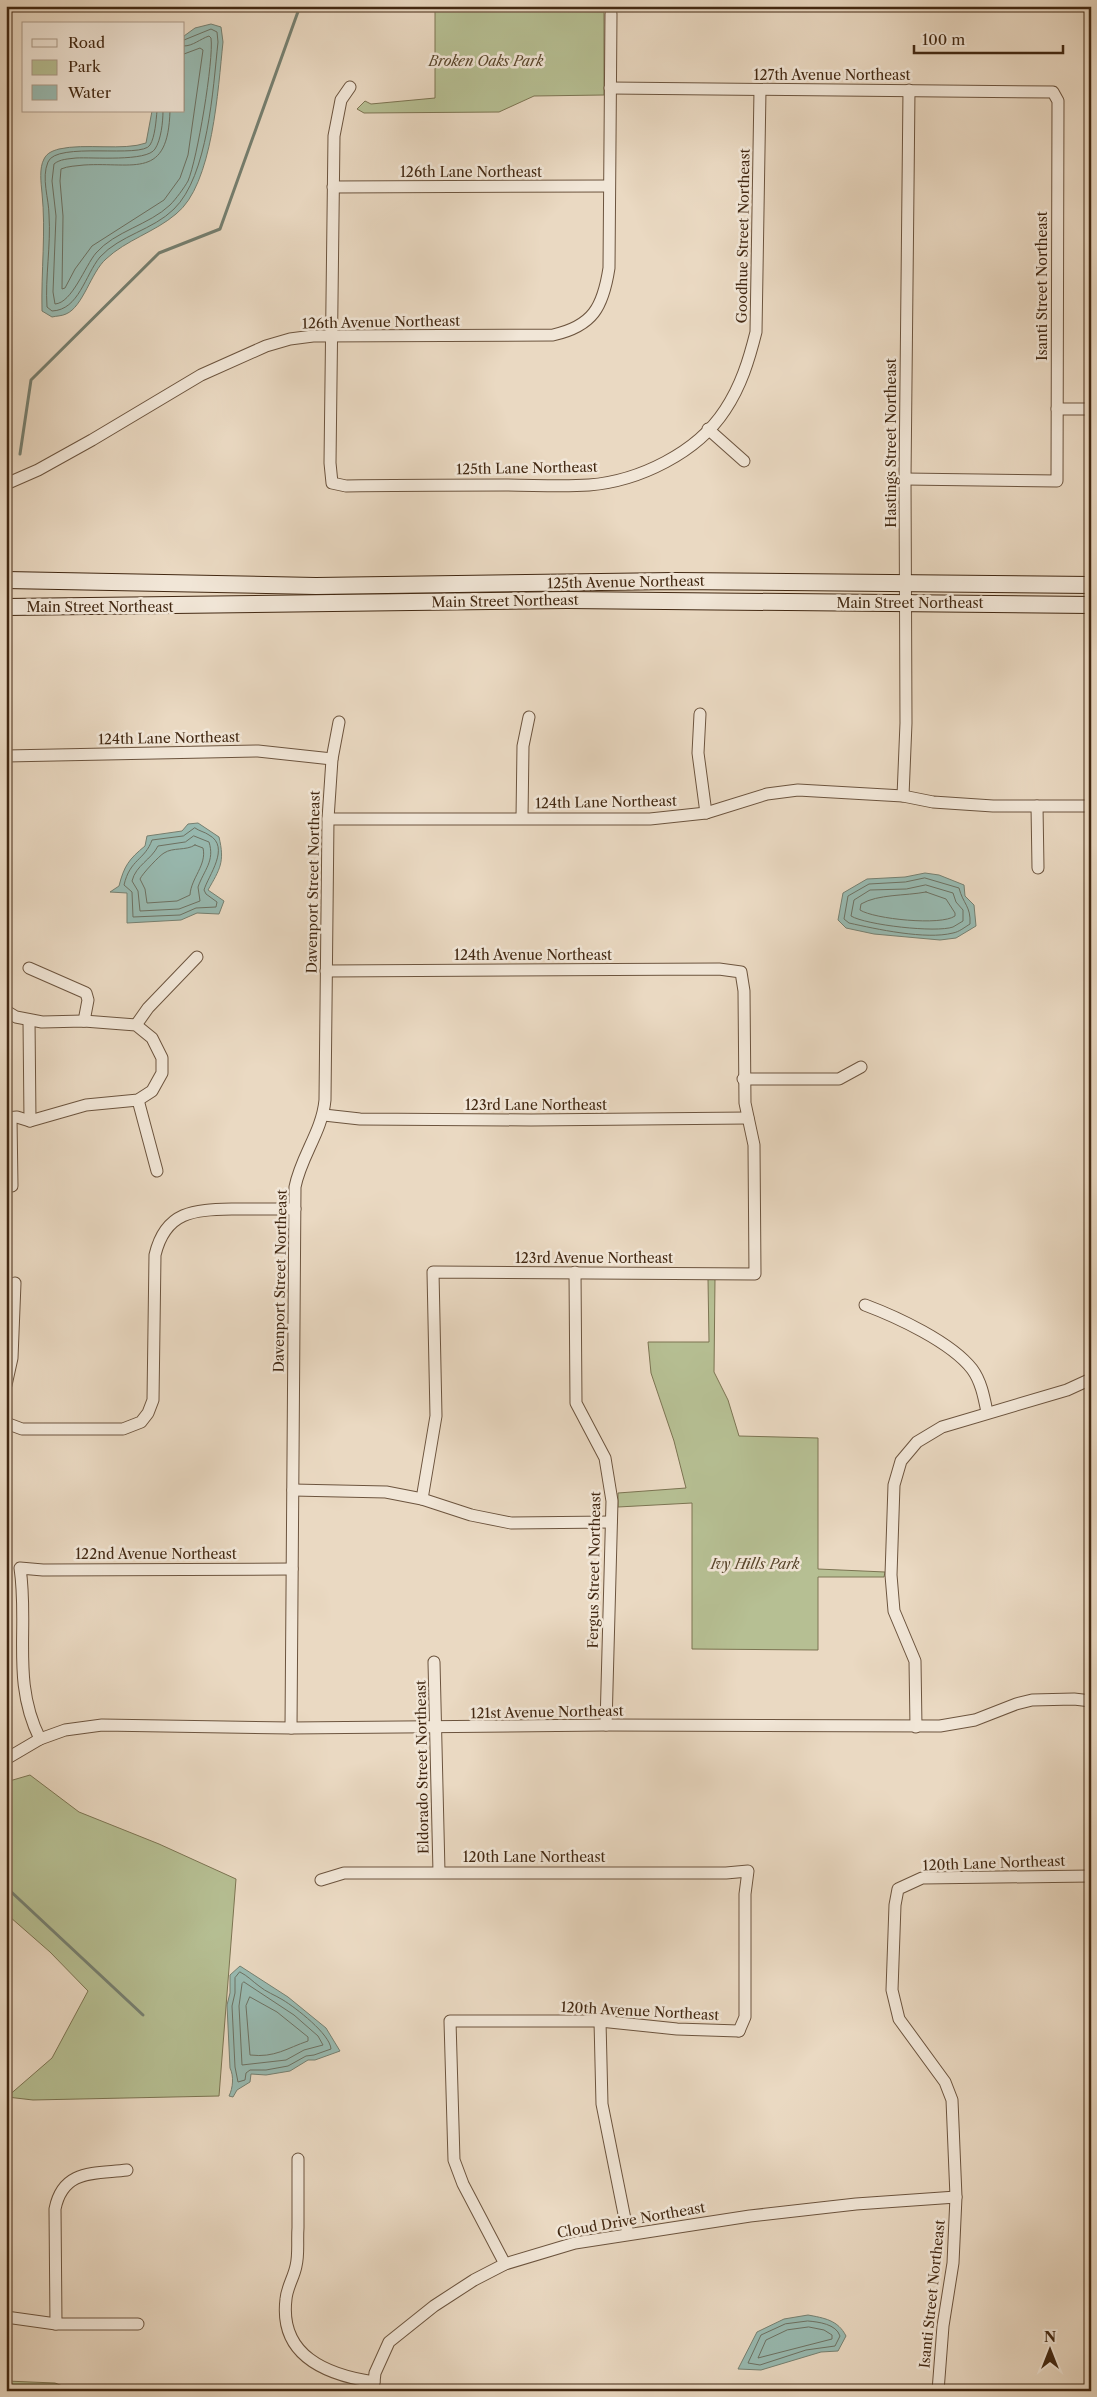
<svg xmlns="http://www.w3.org/2000/svg" width="1097" height="2397" font-family="'Libre Caslon Text',serif">
<style>
.green{fill:#b6bf93;stroke:#7c7452}
.water{fill:#98bab1;stroke:#768071}
.lines{fill:none;stroke-linecap:round;stroke-linejoin:round}
.shore{stroke:#6d7162;stroke-width:1}
.stream{stroke:#768071;stroke-width:3}
.minor-casing{stroke:#6c543e;stroke-width:13}
.secondary-casing{stroke:#422812;stroke-width:18}
.minor{stroke:#f1e6d7;stroke-width:11}
.secondary{stroke:#f1e6d7;stroke-width:16}
.labels{text-anchor:middle;stroke-width:5;stroke-linejoin:round;paint-order:stroke}
.park-label{font-size:14px;font-style:italic;fill:#59462c;stroke:#f1e6d7}
.street-label{font-size:14px;fill:#422812;stroke:#f1e6d7}
</style>
<rect width="100%" height="100%" fill="#ead9c2"/>
<filter id="stains"><feTurbulence type="fractalNoise" baseFrequency=".004" numOctaves="4"/><feColorMatrix values="0 0 0 0 .2 0 0 0 0 .09 0 0 0 0 .02 0 0 0 .5 -.17"/></filter>
<radialGradient id="worn" r=".72"><stop offset=".6" stop-color="#630" stop-opacity="0"/><stop offset="1" stop-color="#630" stop-opacity=".3"/></radialGradient>
<!-- green -->
<g class="green">
<path d="M435,10l169,2v83l-70,1 -35,16 -135,1 -7,-4 8,-8 6,3 64,-6z"/>
<path d="M708,1279h7l-1,93 14,28 11,36 79,2v131l67,3 -1,5h-66v73l-126,-1v-146l-74,4v-14l68,-5 -12,-47 -23,-68 -3,-31h61z"/>
<path d="M30,1775l49,37 80,32 77,35 -17,217 -186,4 -26,-3 45,-39 36,-67 -38,-39 -40,-35h-4v-135z"/>
<path d="M6,2381l49,2 20,8h-69z"/>
</g>
<!-- water -->
<g class="water">
<path d="M211,24l10,3 2,15c-5,46 -10,143 -47,172 -21,18 -50,26 -70,45 -15,13 -23,48 -40,55 -4,2 -10,2 -14,3l-10,-6c-1,-40 4,-79 0,-118 -1,-10 -3,-25 2,-34 3,-6 8,-8 15,-10 26,-6 65,2 87,-6l6,-32h32v-75l11,-8z"/>
<path d="M198,823l21,14c6,25 1,32 -11,53l16,11 -5,13 -22,-1 -16,7 -54,3v-30l-17,-1 9,-6c5,-20 10,-27 26,-40l2,-10 35,-5 6,-7z"/>
<path d="M925,873l14,2 25,10 1,11 9,9 2,21 -20,12 -16,2 -66,-6 -28,-6 -8,-8 5,-27 24,-14 38,-2z"/>
<path d="M240,1966l48,31 38,31 14,23 -25,9h-7l-18,11 -24,4 -15,-1 -1,8 -13,8 -4,7 -4,-1c4,-8 5,-20 1,-28l-3,-63 3,-12v-18z"/>
<path d="M808,2315c16,3 30,5 38,21l-8,15 -17,1 -60,18 -23,-1 19,-37 27,-13z"/>
</g>
<g class="lines">
<!-- shore -->
<g class="shore">
<path d="M157,111c-1,10 -2,26 -7,34 -8,14 -94,-4 -102,17 -7,16 1,37 1,53 2,31 -4,62 -2,92l5,4c27,-1 33,-36 48,-54 20,-22 53,-27 74,-48 34,-33 39,-120 44,-167l-1,-10 -6,-3 -27,11"/>
<path d="M163,111c0,11 -2,29 -8,38 -8,13 -63,8 -79,9 -8,1 -16,1 -22,6l-2,17 4,35 -3,76 2,12c17,-1 30,-38 41,-51 19,-22 53,-28 74,-48 6,-6 14,-17 18,-24 9,-21 26,-121 23,-143l-2,-2c-9,3 -16,10 -25,10"/>
<path d="M170,111c-2,69 -35,51 -86,54 -8,1 -16,1 -23,4l-1,12 3,35 -1,73 3,-1 10,-19 17,-23 72,-46 16,-22 8,-23 15,-105 -3,-2 -16,6"/>
<path d="M195,828c4,3 10,4 14,7 22,12 -1,41 -5,55l2,4 11,8 -1,5 -20,1 -16,7 -47,2 -1,-25 -8,-7c6,-26 21,-25 28,-45l31,-4z"/>
<path d="M194,836l15,6c6,19 -5,28 -11,45l2,14 -21,8 -39,2 -2,-20 -6,-10c4,-16 19,-21 26,-35l27,-4z"/>
<path d="M195,845l8,3c4,17 -12,30 -13,47l-13,6 -30,2 -2,-14 -5,-10c2,-5 20,-24 24,-26 9,-6 22,-2 31,-8z"/>
<path d="M925,878l34,10c4,16 12,18 11,36 -5,3 -11,8 -17,9 -27,7 -77,-4 -104,-10l-5,-4 4,-23 21,-12 36,-2z"/>
<path d="M926,885l27,8 3,9 7,8v11c-3,2 -7,4 -10,6 -17,6 -87,-2 -102,-11l3,-16 16,-10 36,-1z"/>
<path d="M926,892l20,7 9,14v3c-14,10 -81,3 -95,-6l1,-6c17,-10 44,-8 65,-12z"/>
<path d="M240,1972c8,4 12,9 19,14 7,6 16,9 24,14 13,8 47,34 48,49l-17,6 -8,1 -18,10 -22,4h-16l-4,3 -1,7 -7,2 -3,-15 -3,-61 3,-13v-15z"/>
<path d="M244,1982l50,33 24,21 5,9 -19,5 -18,10 -44,5 -3,-59 3,-22z"/>
<path d="M250,1997l27,15 31,25v4c-21,7 -33,17 -58,14l-4,-49z"/>
<path d="M808,2321c11,1 28,3 32,15l-5,10 -29,4 -46,15 -12,-2 13,-28 24,-11z"/>
<path d="M809,2327l15,3 8,5v4l-74,19 8,-18 21,-10z"/>
</g>
<!-- stream -->
<g class="stream">
<path d="M20,454l11,-74 128,-127 61,-24 80,-223"/>
<path d="M6,1887l137,128"/>
</g>
<defs>
<g id="minor">
<path d="M350,87l-9,13 -7,36 -4,327 2,20 14,3c53,-1 106,-1 160,-1 27,0 56,2 83,0 50,-4 108,-32 136,-75 16,-24 24,-50 31,-78l4,-242"/>
<path d="M610,88l443,4 5,9 -1,380 -152,-2"/>
<path d="M333,187l276,-1"/>
<path d="M1057,409h34"/>
<path d="M708,429l36,32"/>
<path d="M6,484l32,-14 54,-30 109,-65 65,-29 24,-7 23,-3 240,-1c40,-9 50,-28 56,-67l2,-254"/>
<path d="M700,714l-2,39 8,60"/>
<path d="M6,756l252,-5 74,8"/>
<path d="M903,796l3,-73 -1,-244 4,-389"/>
<path d="M1037,806l1,62"/>
<path d="M522,818l1,-72 6,-29"/>
<path d="M328,819h322l56,-6 61,-19 31,-4 105,6 30,6 60,4h98"/>
<path d="M29,968l57,25 2,7 -4,21"/>
<path d="M326,971l393,-2 22,3 3,19 1,112 9,42 1,129 -322,-2 3,144 -14,83"/>
<path d="M6,1011l10,6 26,5 42,-1 52,4 16,13 10,20v15l-10,18 -14,9 -52,5 -56,16 -13,-4 -11,1"/>
<path d="M29,1020l1,101"/>
<path d="M136,1025l12,-17 49,-51"/>
<path d="M743,1079h96l22,-12"/>
<path d="M138,1100l19,71"/>
<path d="M324,1115l36,4 171,1 217,-2"/>
<path d="M11,1118l1,68"/>
<path d="M575,1272l1,131 29,55 7,43 -6,224"/>
<path d="M865,1305c32,12 86,37 107,64 9,12 12,28 15,43"/>
<path d="M6,1385l6,-27 3,-75"/>
<path d="M6,1423l16,6h101l18,-7 7,-9 5,-13 2,-145c11,-46 41,-45 81,-46 20,0 40,0 59,0"/>
<path d="M293,1490l93,2 36,7 49,16 40,8 100,-1"/>
<path d="M434,1662l5,210"/>
<path d="M916,1727l-1,-66 -21,-50 -3,-36 3,-90 7,-24 16,-19 25,-15 125,-37 24,-11"/>
<path d="M291,1728l4,-541c6,-31 27,-55 30,-87l3,-281 4,-60 7,-37"/>
<path d="M40,1739c-29,-58 -11,-111 -20,-171l23,2 249,-1"/>
<path d="M6,1759l34,-20 25,-9 37,-5 189,3 315,-3 334,1 35,-6 41,-16 16,-4 42,-1 17,2"/>
<path d="M321,1880l23,-7h382l22,-2 -3,23v123l-6,14"/>
<path d="M600,2021l2,83 26,130"/>
<path d="M298,2159c0,23 0,46 0,69 -1,12 1,26 -2,38 -2,11 -9,21 -10,33 -7,57 41,76 88,83"/>
<path d="M505,2264l-42,-80 -9,-24 -4,-139h150l77,8 62,2"/>
<path d="M6,2317l50,7h82"/>
<path d="M56,2324l-1,-115c8,-40 39,-35 72,-39"/>
<path d="M373,2391l2,-18 14,-31 45,-36 40,-26 31,-16 70,-21 175,-27 106,-12 100,-7"/>
<path d="M938,2391l5,-65 10,-63 3,-66 -4,-97 -7,-18 -46,-63 -7,-29 3,-85 3,-16 24,-11 169,-2"/>
</g>
<g id="secondary">
<path d="M6,580l310,6 358,-5 417,4"/>
<path d="M6,607l561,-7 524,5"/>
</g>
</defs>
<!-- minor casing -->
<use href="#minor" class="minor-casing"/>
<!-- secondary casing -->
<use href="#secondary" class="secondary-casing"/>
<!-- minor -->
<use href="#minor" class="minor"/>
<!-- secondary -->
<use href="#secondary" class="secondary"/>
</g>
<g class="labels">
<!-- park labels -->
<g class="park-label">
<text x="486" y="66">Broken Oaks Park</text>
<text x="755" y="1569">Ivy Hills Park</text>
</g>
<!-- street labels -->
<g class="street-label">
<text x="832" y="80">127th Avenue Northeast</text>
<text x="471" y="177">126th Lane Northeast</text>
<text transform="translate(743 236) rotate(-89)" y="5">Goodhue Street Northeast</text>
<text transform="translate(1042 286) rotate(-90)" y="5">Isanti Street Northeast</text>
<text transform="translate(381 322) rotate(-1)" y="5">126th Avenue Northeast</text>
<text transform="translate(891 443) rotate(-90)" y="5">Hastings Street Northeast</text>
<text transform="translate(527 468) rotate(-1)" y="5">125th Lane Northeast</text>
<text transform="translate(626 582) rotate(-1)" y="5">125th Avenue Northeast</text>
<text transform="translate(505 601) rotate(-1)" y="5">Main Street Northeast</text>
<text x="910" y="608">Main Street Northeast</text>
<text x="100" y="612">Main Street Northeast</text>
<text transform="translate(169 738) rotate(-1)" y="5">124th Lane Northeast</text>
<text transform="translate(606 802) rotate(-1)" y="5">124th Lane Northeast</text>
<text transform="translate(313 882) rotate(-89)" y="5">Davenport Street Northeast</text>
<text x="533" y="960">124th Avenue Northeast</text>
<text x="536" y="1110">123rd Lane Northeast</text>
<text x="594" y="1263">123rd Avenue Northeast</text>
<text transform="translate(280 1281) rotate(-89)" y="5">Davenport Street Northeast</text>
<text x="156" y="1559">122nd Avenue Northeast</text>
<text transform="translate(594 1570) rotate(-89)" y="5">Fergus Street Northeast</text>
<text transform="translate(547 1712) rotate(-1)" y="5">121st Avenue Northeast</text>
<text transform="translate(422 1767) rotate(-91)" y="5">Eldorado Street Northeast</text>
<text x="534" y="1862">120th Lane Northeast</text>
<text transform="translate(994 1863) rotate(-2)" y="5">120th Lane Northeast</text>
<text transform="translate(640 2011) rotate(3)" y="5">120th Avenue Northeast</text>
<text transform="translate(631 2220) rotate(-10)" y="5">Cloud Drive Northeast</text>
<text transform="translate(932 2294) rotate(-84)" y="5">Isanti Street Northeast</text>
</g>
</g>
<!-- margin -->
<rect width="1097" height="2397" fill="none" stroke="#ead9c2" stroke-width="25"/>
<rect x="8" y="8" width="1082" height="2382" fill="none" stroke="#422812" stroke-width="2.5"/>
<rect x="12" y="12" width="1072" height="2372" fill="none" stroke="#422812"/>
<!-- legend -->
<rect x="22" y="22" width="162" height="90" fill="#f1e6d7" stroke="#ab9a88"/>
<rect x="32" y="39" width="25" height="8" fill="#f1e6d7" stroke="#ab9a88"/>
<text x="68" y="48" font-size="15" fill="#422812">Road</text>
<rect x="32" y="60" width="25" height="15" fill="#b6bf93" stroke="#ab9a88"/>
<text x="68" y="72" font-size="15" fill="#422812">Park</text>
<rect x="32" y="85" width="25" height="15" fill="#98bab1" stroke="#ab9a88"/>
<text x="68" y="98" font-size="15" fill="#422812">Water</text>
<!-- north arrow -->
<g transform="translate(1050 2350)" stroke="#f1e6d7" stroke-width="4" paint-order="stroke">
<path d="M0-4L9 19L0 12L-9 19Z" fill="#422812"/>
<text y="-8" font-size="14" font-weight="bold" text-anchor="middle" fill="#422812">N</text>
</g>
<!-- scale -->
<path d="M914 45v8h149v-8" fill="none" stroke="#422812" stroke-width="2.5"/>
<text x="922" y="45" font-size="15" fill="#422812" stroke="#f1e6d7" stroke-width="4" paint-order="stroke">100 m</text>
<rect width="100%" height="100%" filter="url(#stains)"/>
<rect width="100%" height="100%" fill="url(#worn)"/>
</svg>
